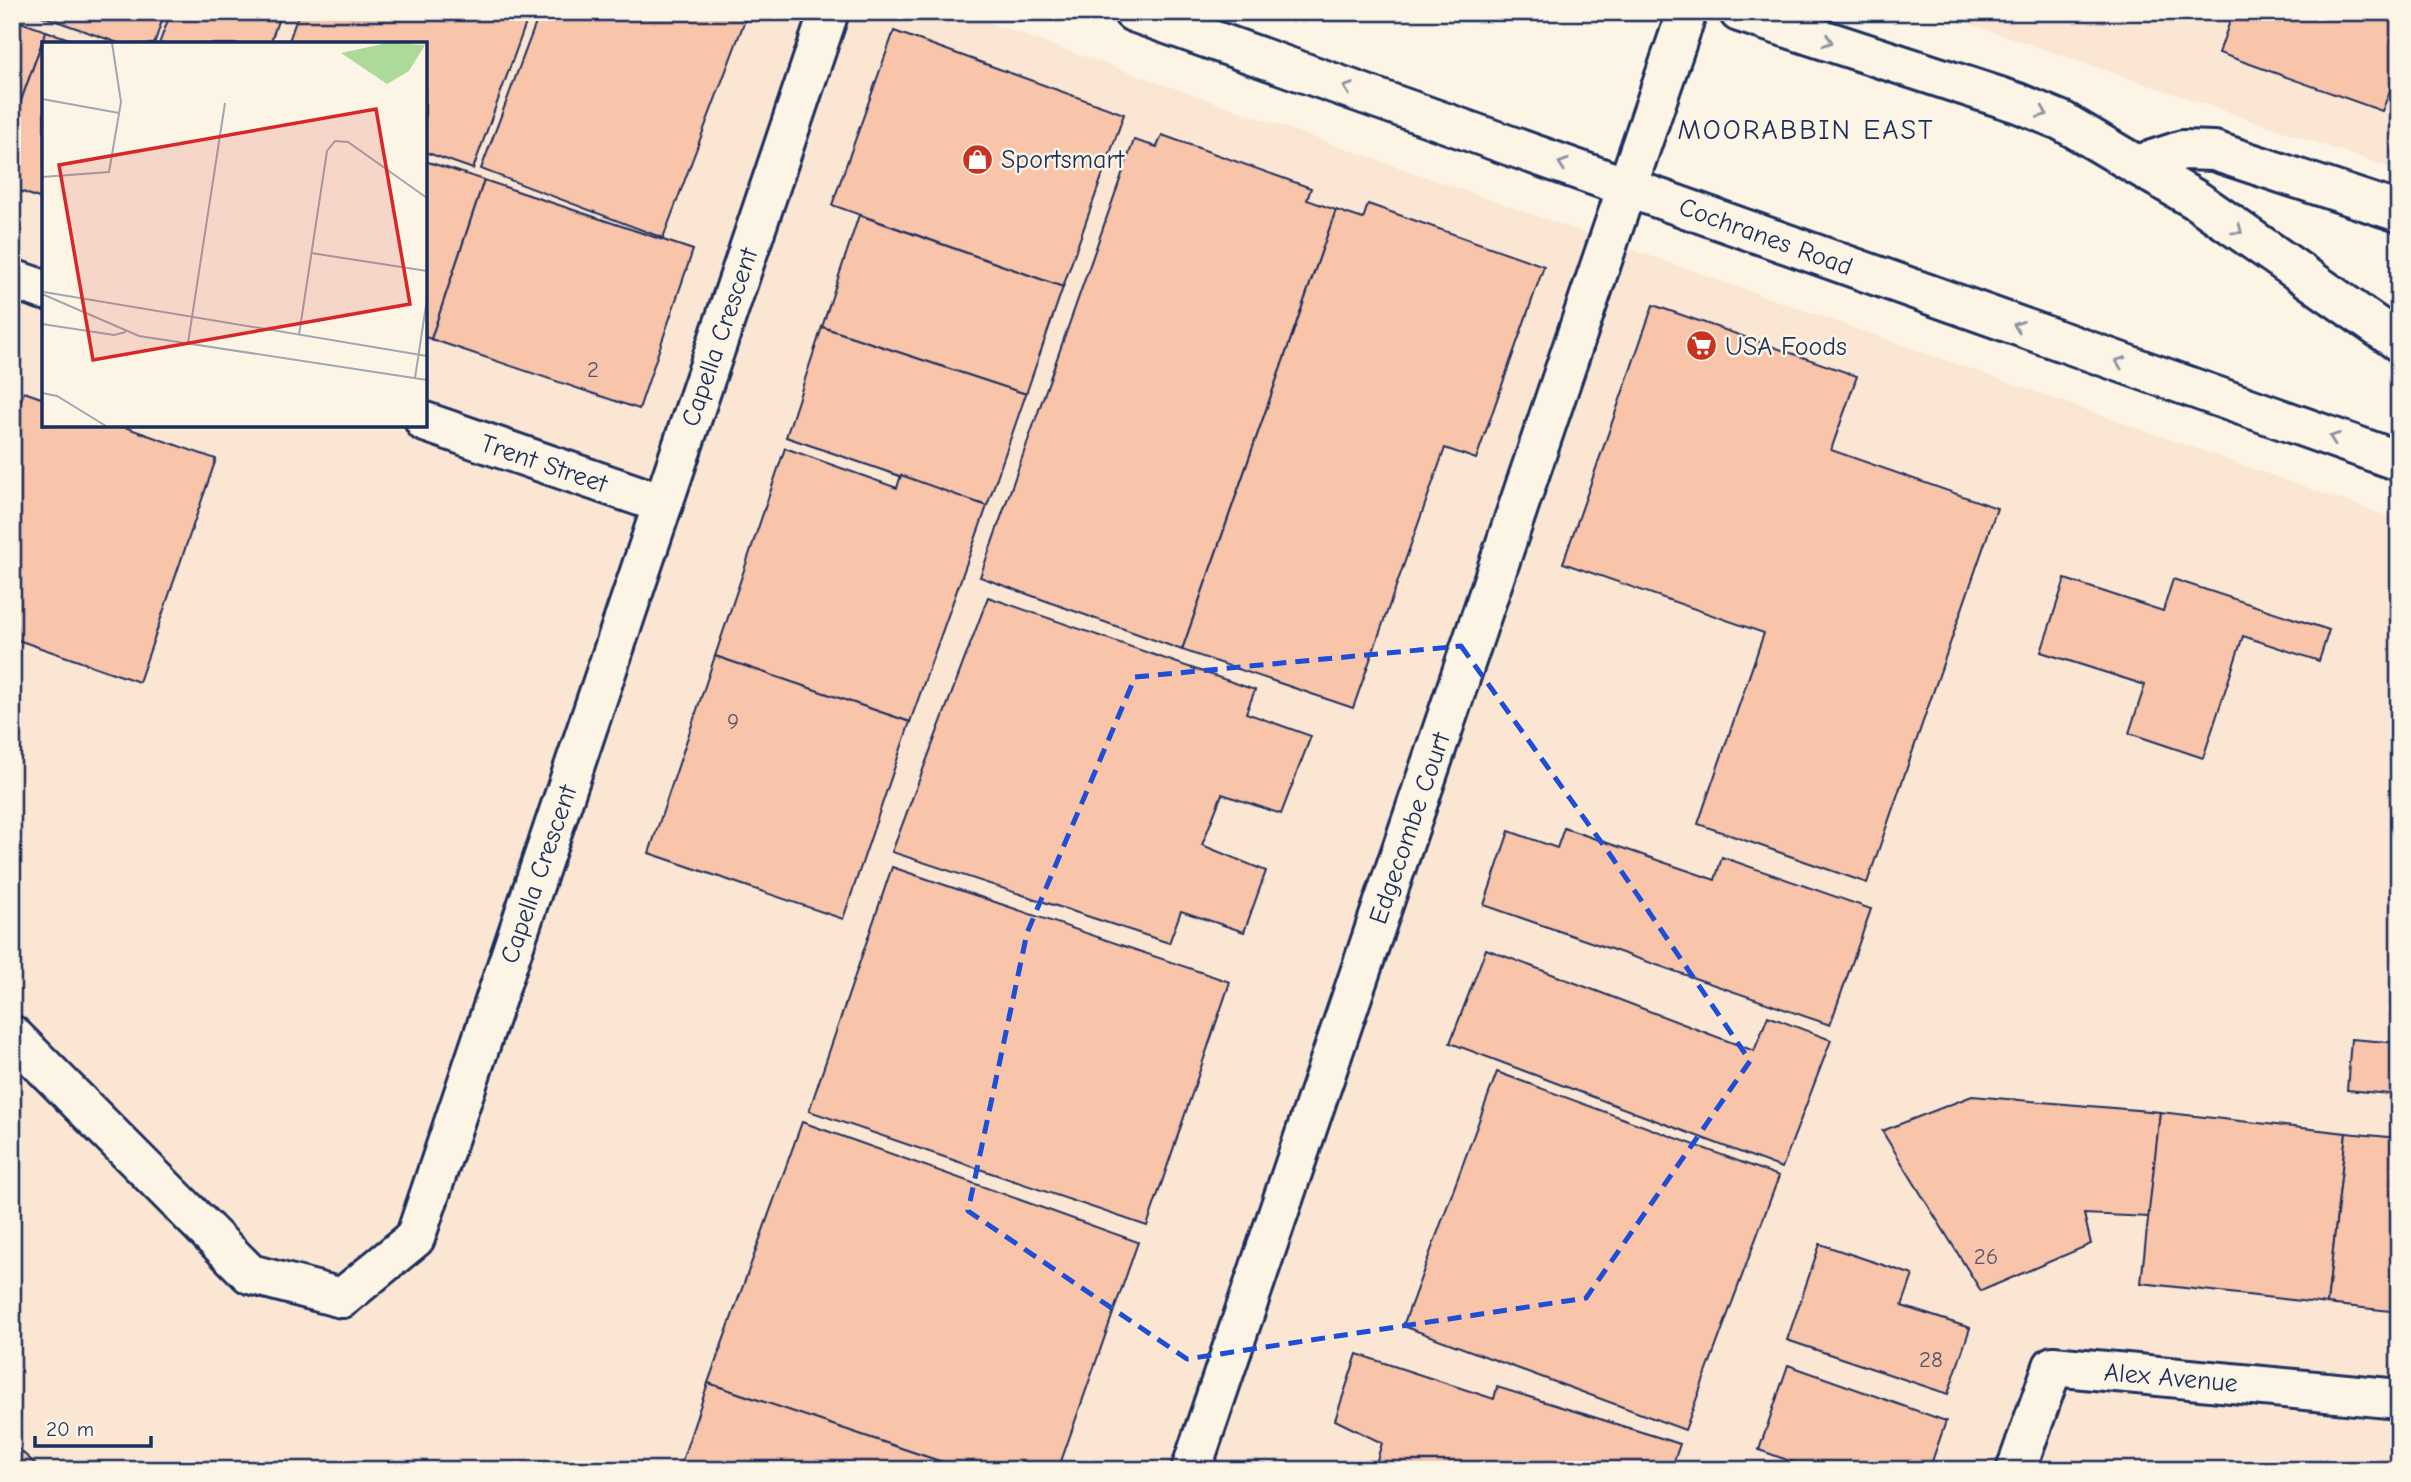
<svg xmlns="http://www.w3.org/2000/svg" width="2411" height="1482" font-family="'Comic Neue',sans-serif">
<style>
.built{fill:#fbe6d3;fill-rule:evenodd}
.building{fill:#f8c4aa;stroke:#1b2f5e;stroke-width:2}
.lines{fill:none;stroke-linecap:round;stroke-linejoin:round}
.street-casing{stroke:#1b2f5e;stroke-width:44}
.secondary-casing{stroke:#1b2f5e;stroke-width:44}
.street{stroke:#fcf5e5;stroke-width:38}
.secondary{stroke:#fcf5e5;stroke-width:38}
.oneway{stroke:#8c92a2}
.marked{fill:none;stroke:#1d4ed8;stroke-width:5;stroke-dasharray:14 9;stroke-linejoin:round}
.labels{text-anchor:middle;stroke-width:5;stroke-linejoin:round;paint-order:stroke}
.number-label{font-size:23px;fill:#525471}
.poi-label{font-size:26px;fill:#1b2f5e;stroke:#fcf5e5;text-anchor:start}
.street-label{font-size:26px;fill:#1b2f5e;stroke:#fcf5e5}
.neighbourhood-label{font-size:28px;letter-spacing:2px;fill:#1b2f5e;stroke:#fcf5e5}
.inset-road{fill:none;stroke:#a2a6af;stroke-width:2}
.view{fill:#d62828;fill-opacity:0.15;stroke:#d62828;stroke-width:3.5}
.inset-edge{fill:none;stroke:#1b2f5e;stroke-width:3.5}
</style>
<rect width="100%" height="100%" fill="#fcf5e5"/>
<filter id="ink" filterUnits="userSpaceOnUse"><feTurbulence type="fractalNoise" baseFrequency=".0143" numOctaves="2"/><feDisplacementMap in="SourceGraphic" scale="14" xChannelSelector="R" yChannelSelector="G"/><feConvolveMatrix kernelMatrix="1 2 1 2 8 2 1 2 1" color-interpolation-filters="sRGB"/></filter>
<g filter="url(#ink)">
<!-- built -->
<g class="built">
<path d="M12,12h947l1440,508v950h-2387zM44,44h381v381h-381z"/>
<path d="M1935,12h464v159z"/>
</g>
<!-- building -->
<g class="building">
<path d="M31,12h134l-11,32h-33z"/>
<path d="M171,12h110l-11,32h-111z"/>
<path d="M299,12h231l-57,157 -48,-17v-108h-137z"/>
<path d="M540,12h208l-85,226 -182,-69z"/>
<path d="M2233,12h166v56l-17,43 -163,-58z"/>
<path d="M12,19l34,12 -34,95z"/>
<path d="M46,31l38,13h-40v156l-32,-12v-62z"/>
<path d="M894,31l230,83 -61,173 -231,-82z"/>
<path d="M1162,135l149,53 -4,12 29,10 -154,440 -202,-73 154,-437 23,7z"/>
<path d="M425,161l59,19 -53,159 -6,-2z"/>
<path d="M484,180l209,70 -54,159 -208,-70z"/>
<path d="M1368,204l176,62 -68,193 -31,-11 -92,260 -171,-58 154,-440 27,9z"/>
<path d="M859,215l204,72 -37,107 -204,-67z"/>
<path d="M1653,305l204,71 -26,74 166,58 -130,375 -169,-59 66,-191 -201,-70z"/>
<path d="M822,327l204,67 -39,112 -201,-69z"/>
<path d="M24,392l20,7v26h75l97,34 -77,223 -127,-44v-213z"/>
<path d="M785,448l112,40 4,-13 86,31 -77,216 -195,-66z"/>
<path d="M2065,579l98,32 10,-32 156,51 -10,31 -76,-25 -40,122 -74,-25 16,-48 -104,-33z"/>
<path d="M988,597l267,93 -9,23 65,23 -30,78 -59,-20 -20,51 64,26 -22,61 -63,-21 -12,32 -277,-91z"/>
<path d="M715,656l195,66 -67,197 -194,-66z"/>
<path d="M1564,828l151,52 7,-23 149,52 -41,116 -346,-120 25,-74 48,17z"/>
<path d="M892,867l338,115 -83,244 -338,-115z"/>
<path d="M1486,949l268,102 14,-35 63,24 -49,128 -332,-125z"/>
<path d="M2351,1039l48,4v52l-52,-5z"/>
<path d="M1497,1072l282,104 -94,254 -282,-104z"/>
<path d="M1972,1096l188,16 -11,105 -65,-3 7,30 -110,47 -99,-160z"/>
<path d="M2160,1112l186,21 -19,171 -186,-21z"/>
<path d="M802,1122l336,120 -80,228h-92l-258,-87z"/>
<path d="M2346,1133l53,5v174l-72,-8z"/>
<path d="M1820,1244l93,31 -11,31 68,22 -22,66 -161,-54z"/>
<path d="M1357,1354l137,45 3,-12 183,57 -9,26h-297l8,-27 -47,-23z"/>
<path d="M1788,1365l158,56 -17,49h-114l-56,-20z"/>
<path d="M708,1383l258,87h-287z"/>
<path d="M12,1443l30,27h-30z"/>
</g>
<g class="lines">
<defs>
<g id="street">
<path d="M2137,165l46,-15 31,1 185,61"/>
<path d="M12,279l32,11"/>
<path d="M425,422l238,82"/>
<path d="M12,1035l238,239 92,24 73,-60 414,-1226"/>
<path d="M1191,1470l436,-1283"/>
<path d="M2016,1470l37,-104 346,33"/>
</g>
<g id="secondary">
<path d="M1133,12l1266,449"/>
<path d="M1739,12l279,91 44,18 134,79 203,142"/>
<path d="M1627,187l60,-175"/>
</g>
</defs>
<!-- street casing -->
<use href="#street" class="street-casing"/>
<!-- secondary casing -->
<use href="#secondary" class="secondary-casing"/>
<!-- street -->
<use href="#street" class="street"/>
<!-- secondary -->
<use href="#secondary" class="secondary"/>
</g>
<!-- one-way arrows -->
<defs><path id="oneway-chevron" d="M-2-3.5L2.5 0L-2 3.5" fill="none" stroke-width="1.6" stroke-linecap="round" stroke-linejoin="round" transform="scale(1.75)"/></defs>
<g class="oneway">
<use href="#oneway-chevron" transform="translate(1828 41) rotate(18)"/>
<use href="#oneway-chevron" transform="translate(1348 88) rotate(-161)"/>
<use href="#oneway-chevron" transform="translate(2043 113) rotate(23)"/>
<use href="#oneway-chevron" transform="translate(1563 164) rotate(-161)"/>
<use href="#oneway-chevron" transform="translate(2238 230) rotate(36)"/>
<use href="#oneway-chevron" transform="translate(2018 326) rotate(-160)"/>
<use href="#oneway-chevron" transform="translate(2120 362) rotate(-160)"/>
<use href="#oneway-chevron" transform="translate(2334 438) rotate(-160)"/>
</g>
</g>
<!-- marked area -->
<path class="marked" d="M1461,646l148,207 141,208 -164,237 -399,61 -219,-148 59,-278 108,-256z"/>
<!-- icons -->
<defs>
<symbol id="shop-disc" viewBox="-11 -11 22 22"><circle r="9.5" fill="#c8321e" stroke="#fcf5e5"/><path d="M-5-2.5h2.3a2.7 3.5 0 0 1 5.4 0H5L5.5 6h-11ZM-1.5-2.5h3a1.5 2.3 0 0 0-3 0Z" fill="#fff"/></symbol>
<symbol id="supermarket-disc" viewBox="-11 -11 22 22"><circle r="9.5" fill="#c8321e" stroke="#fcf5e5"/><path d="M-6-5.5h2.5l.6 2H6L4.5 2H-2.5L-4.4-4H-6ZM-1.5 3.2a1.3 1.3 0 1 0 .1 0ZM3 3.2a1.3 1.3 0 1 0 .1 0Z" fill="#fff"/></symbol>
</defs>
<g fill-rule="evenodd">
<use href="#shop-disc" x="960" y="142" width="35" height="35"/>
<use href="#supermarket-disc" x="1684" y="328" width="35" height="35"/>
</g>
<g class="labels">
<!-- number labels -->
<g class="number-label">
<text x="593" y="377">2</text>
<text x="733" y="729">9</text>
<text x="1986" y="1264">26</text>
<text x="1931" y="1367">28</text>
</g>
<!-- poi labels -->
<g class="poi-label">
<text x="1001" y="168">Sportsmart</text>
<text x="1725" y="355">USA Foods</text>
</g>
<!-- street labels -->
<g class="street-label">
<text transform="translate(1766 236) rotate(20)" y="9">Cochranes Road</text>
<text transform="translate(719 337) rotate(-71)" y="9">Capella Crescent</text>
<text transform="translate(544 463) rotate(19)" y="9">Trent Street</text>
<text transform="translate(1409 828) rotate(-71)" y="9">Edgecombe Court</text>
<text transform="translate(538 874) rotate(-71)" y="9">Capella Crescent</text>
<text transform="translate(2171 1377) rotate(5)" y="9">Alex Avenue</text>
</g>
<!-- neighbourhood labels -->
<g class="neighbourhood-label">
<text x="1806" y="139">MOORABBIN EAST</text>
</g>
</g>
<!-- overview -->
<g transform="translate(42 42)">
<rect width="385" height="385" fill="#fcf5e5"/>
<path d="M345,1l38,2 -16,26 -22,13 -46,-31z" fill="#aeda99"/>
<path class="inset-road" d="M0,57l77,14M0,135l67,-5 12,-70 -9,-59M269,211l116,18M2,250l383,64M0,252l97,42 288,44M0,282l72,11 12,-3M257,293l28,-184 8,-10 13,1 79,56M146,301l37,-240M373,336l12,-79M0,351l15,3 49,30"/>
<path class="view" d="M334,67l34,195 -317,56 -34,-195z"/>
<rect width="385" height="385" class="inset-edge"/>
</g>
<!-- margin -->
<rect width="2411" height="1482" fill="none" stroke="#fcf5e5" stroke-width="42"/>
<rect x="21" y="21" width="2369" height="1440" fill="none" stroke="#1b2f5e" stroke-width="2.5" filter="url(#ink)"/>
<!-- scale -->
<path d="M35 1436v10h116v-10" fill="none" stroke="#1b2f5e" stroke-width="3.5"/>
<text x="46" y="1436" font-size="21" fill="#1b2f5e" stroke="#fcf5e5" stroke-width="5" paint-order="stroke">20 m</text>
</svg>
